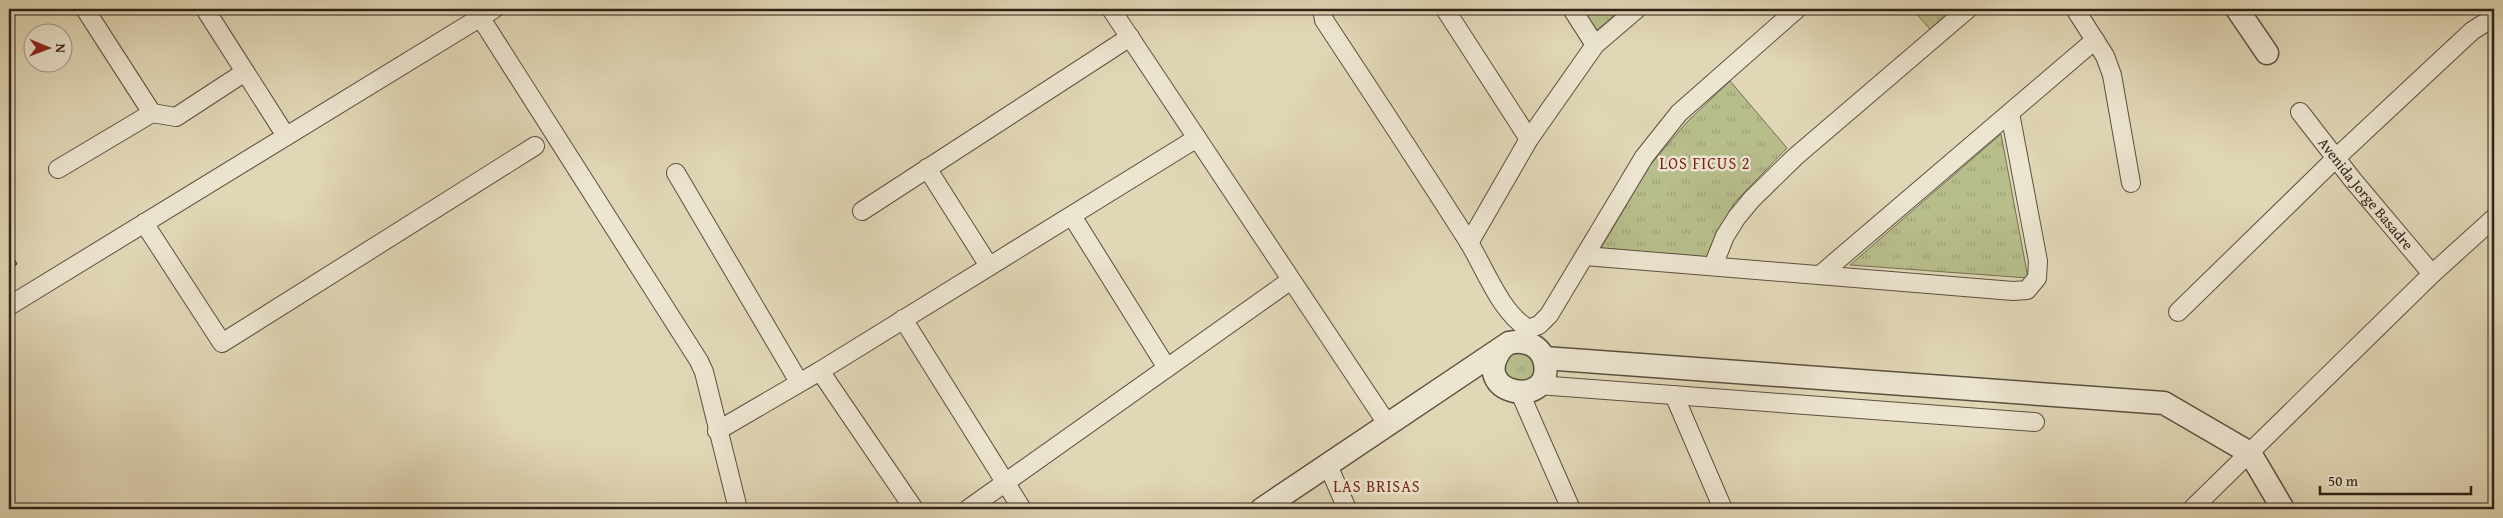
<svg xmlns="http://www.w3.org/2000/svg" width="2503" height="518" font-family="'Gentium Book Plus',serif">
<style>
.park{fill:url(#park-tufts);stroke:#737052}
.building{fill:url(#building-cross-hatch);stroke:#2f2218}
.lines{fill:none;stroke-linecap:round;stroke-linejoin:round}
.minor-casing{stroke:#5c4f40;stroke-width:20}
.tertiary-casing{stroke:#5c4f40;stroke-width:25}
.minor{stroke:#ece5d0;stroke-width:18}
.tertiary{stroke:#ece5d0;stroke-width:22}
.labels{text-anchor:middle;stroke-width:5;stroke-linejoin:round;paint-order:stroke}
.street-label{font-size:15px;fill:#2f2218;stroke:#ece5d0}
.neighbourhood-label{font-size:16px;letter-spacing:1px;fill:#7a1f14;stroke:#ece5d0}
</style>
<defs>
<pattern id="park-tufts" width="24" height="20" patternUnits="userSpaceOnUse" patternTransform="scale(1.25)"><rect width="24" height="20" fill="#b7bd8b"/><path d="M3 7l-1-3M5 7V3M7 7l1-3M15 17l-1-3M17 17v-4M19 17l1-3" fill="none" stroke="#9ea277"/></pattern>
<pattern id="building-cross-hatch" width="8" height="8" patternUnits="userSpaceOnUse" patternTransform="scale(1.25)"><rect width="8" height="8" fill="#d28b76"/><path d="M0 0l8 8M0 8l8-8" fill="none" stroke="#ab7160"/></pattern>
</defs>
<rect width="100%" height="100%" fill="#e1d7b6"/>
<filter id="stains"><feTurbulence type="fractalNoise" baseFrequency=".004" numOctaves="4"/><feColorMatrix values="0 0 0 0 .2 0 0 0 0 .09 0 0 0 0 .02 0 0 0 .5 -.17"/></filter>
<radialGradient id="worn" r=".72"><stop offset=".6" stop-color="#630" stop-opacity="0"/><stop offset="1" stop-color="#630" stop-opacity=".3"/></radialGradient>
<!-- park -->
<g class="park">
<path d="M1582,9h40l-25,21z"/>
<path d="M1912,9h41l-23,20z"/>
<path d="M1730,81l57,67 -53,55 -27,55 -106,-10 49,-83 38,-44z"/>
<path d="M2001,134l27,144 -178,-13z"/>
<path d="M1515,348l22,11 -6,24 -24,-1 -5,-22z"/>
</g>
<!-- building -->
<path class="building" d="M9,250l8,14 -8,5z"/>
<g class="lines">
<defs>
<g id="minor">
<path d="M85,9l67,104"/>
<path d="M205,9l81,127"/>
<path d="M475,9l224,352 5,11 34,137"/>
<path d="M1111,9l277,416"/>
<path d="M1322,9l2,11c48,73 97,147 144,221 18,29 31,69 60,88"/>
<path d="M1445,9l84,130"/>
<path d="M1572,9l23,36"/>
<path d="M2075,9l30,47 7,19 19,108"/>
<path id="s1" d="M2300,112l52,67 80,95"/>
<path d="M927,168l62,98"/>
<path d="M58,169l94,-56 24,4 69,-45"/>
<path d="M676,173l123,209"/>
<path d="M862,211l268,-174"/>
<path d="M1072,216l95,152"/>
<path d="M144,223l78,120 313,-197"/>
<path d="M1469,243l60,-104 66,-94 42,-36"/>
<path d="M1585,256l428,35 14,-1 10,-12 1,-17 -28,-148"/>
<path d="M1713,266l12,-30 12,-19 15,-18 43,-42 173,-148"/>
<path d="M1820,275l275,-235"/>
<path d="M9,306l485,-297"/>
<path d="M2178,312l159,-155 135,-126 22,-14"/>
<path d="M903,319l119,190"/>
<path d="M1528,329l11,-4 10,-10 95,-158 35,-44 118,-104"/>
<path d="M820,371l94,138"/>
<path d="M1538,385l497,37"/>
<path d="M1520,393l51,116"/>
<path d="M1674,395l49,114"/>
<path d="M717,431l103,-60 377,-233"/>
<path d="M1328,465l19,44"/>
<path d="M968,509l323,-229"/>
<path d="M2192,509l240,-235 62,-56"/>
</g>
<g id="tertiary">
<path d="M2237,9l30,44"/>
<path d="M1544,358l620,45 86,50 33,56"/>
<path d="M1262,509l247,-166c16,-4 32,2 36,20 8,48 -78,31 -43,-15"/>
</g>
</defs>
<!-- minor casing -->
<use href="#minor" class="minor-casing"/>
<!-- tertiary casing -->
<use href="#tertiary" class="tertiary-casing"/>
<!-- minor -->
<use href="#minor" class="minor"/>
<!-- tertiary -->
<use href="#tertiary" class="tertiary"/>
</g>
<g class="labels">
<!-- street labels -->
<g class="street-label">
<text dy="5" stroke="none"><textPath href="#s1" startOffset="105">Avenida Jorge Basadre</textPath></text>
</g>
<!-- neighbourhood labels -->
<g class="neighbourhood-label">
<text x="1705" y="169">LOS FICUS 2</text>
<text x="1377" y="492">LAS BRISAS</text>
</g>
</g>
<!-- margin -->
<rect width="2503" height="518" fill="none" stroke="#e1d7b6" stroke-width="30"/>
<rect x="10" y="10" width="2483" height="498" fill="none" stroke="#2f2218" stroke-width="2.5"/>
<rect x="15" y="15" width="2473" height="488" fill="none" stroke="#2f2218"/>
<!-- north arrow -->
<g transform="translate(48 48) rotate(91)"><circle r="24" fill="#ece5d0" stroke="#a09786"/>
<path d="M0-4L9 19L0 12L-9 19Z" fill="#8f2418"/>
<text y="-8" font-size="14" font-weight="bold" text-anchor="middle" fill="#2f2218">N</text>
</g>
<!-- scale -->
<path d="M2320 486v8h151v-8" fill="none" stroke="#2f2218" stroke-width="2.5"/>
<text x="2328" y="486" font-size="15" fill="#2f2218" stroke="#ece5d0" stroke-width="4" paint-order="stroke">50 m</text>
<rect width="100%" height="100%" filter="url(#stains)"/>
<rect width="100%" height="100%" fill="url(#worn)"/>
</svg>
